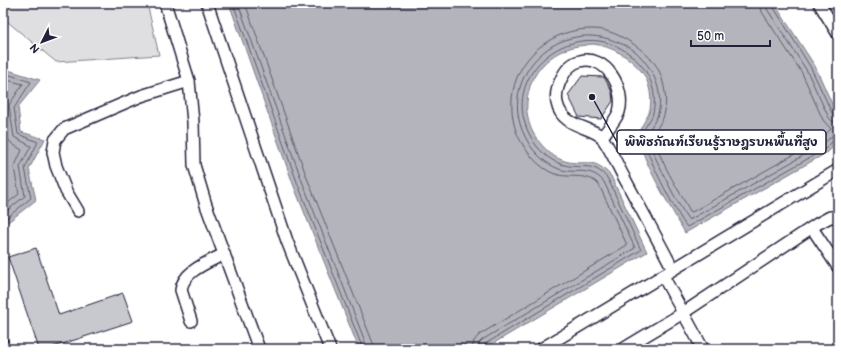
<svg xmlns="http://www.w3.org/2000/svg" width="841" height="352" font-family="'Balsamiq Sans','Playpen Sans Thai',sans-serif">
<style>
.green{fill:#dfdfe2;stroke:#80808e}
.water{fill:#b4b4bc;stroke:#7a7a88}
.lines{fill:none;stroke-linecap:round;stroke-linejoin:round}
.shore{stroke:#5c5c6f;stroke-width:1}
.building{fill:#c8c8cf;stroke:#22223b}
.minor-casing{stroke:#22223b;stroke-width:14}
.path{stroke:#22223b;stroke-width:2;stroke-dasharray:4 3;stroke-linecap:butt}
.minor{stroke:#fff;stroke-width:11}
.leader{fill:none;stroke:#22223b;stroke-width:1.5}
.callout-dot{fill:#22223b;stroke:#fff;stroke-width:1.5}
.callout{fill:#fff;stroke:#22223b;stroke-width:1.5}
.callout-label{font-size:12px;text-anchor:middle;font-weight:bold;fill:#22223b}
</style>
<rect width="100%" height="100%" fill="#fff"/>
<filter id="ink" filterUnits="userSpaceOnUse"><feTurbulence type="fractalNoise" baseFrequency=".025" numOctaves="2"/><feDisplacementMap in="SourceGraphic" scale="8" xChannelSelector="R" yChannelSelector="G"/><feConvolveMatrix kernelMatrix="1 2 1 2 8 2 1 2 1" color-interpolation-filters="sRGB"/></filter>
<g filter="url(#ink)">
<!-- green -->
<path class="green" d="M3,3h144l12,52 -103,7 -53,-44z"/>
<!-- water -->
<g class="water">
<path d="M229,3h545l41,63 23,51v25l-10,10 -143,81c-12,-22 -46,-76 -46,-98 0,-7 7,-15 10,-22 4,-12 1,-31 -7,-41 -11,-14 -30,-26 -49,-28 -4,0 -10,2 -15,2 -28,5 -49,27 -51,56 -1,13 2,26 10,37 7,9 14,17 25,21 21,8 30,-6 49,16l36,76 -163,97h-125l-66,-165z"/>
<path d="M5,69l35,11 -22,27 3,25 24,7 -16,30 7,31 -33,26v-150z"/>
</g>
<g class="lines">
<!-- shore -->
<g class="shore">
<path d="M233,3l64,179 66,167"/>
<path d="M238,3l64,178 66,168"/>
<path d="M245,3l62,175 66,165 1,6"/>
<path d="M766,3l1,6 40,62 22,47 4,4h5"/>
<path d="M771,3l40,65 22,47 5,2"/>
<path d="M3,74h4l24,8 -17,26 4,26 20,8 -13,26 6,30 -28,23"/>
<path d="M3,79l20,5 -14,21 5,32 17,9 -11,21 5,29 -22,18"/>
<path d="M3,110l5,29 4,5 10,6 -8,18 5,26 -16,13"/>
<path d="M472,349l2,-8 5,-6 148,-90 -28,-60c-10,-12 -26,-7 -40,-10 -15,-3 -28,-17 -36,-30 -9,-14 -12,-29 -11,-46 3,-41 40,-71 81,-70 22,0 49,18 62,35 9,12 14,40 8,54 -3,6 -9,14 -8,20 2,19 25,54 35,73l2,1 126,-71 13,-12 -8,-9 -21,-47 -40,-61 -2,-9"/>
<path d="M478,349l1,-6 3,-3 153,-92 -31,-66c-14,-17 -28,-7 -45,-13 -13,-5 -24,-15 -31,-27 -34,-56 20,-121 81,-103 8,3 20,7 27,13 17,16 28,39 22,62 -2,7 -10,15 -10,22 1,13 32,73 41,84l133,-75 10,-9 6,-2"/>
<path d="M483,349l2,-5 156,-94 -33,-71c-16,-20 -27,-8 -47,-15 -12,-4 -23,-14 -29,-25 -39,-65 46,-129 100,-83 17,14 26,35 21,57 -1,7 -10,14 -10,21 -1,14 34,81 44,93l138,-78 9,-9 4,-1"/>
</g>
</g>
<!-- building -->
<g class="building">
<path d="M582,76l22,1 8,15 1,9 -12,18 -22,-2 -11,-22z"/>
<path d="M36,248l23,67 64,-22 10,28 -86,28h-8l-31,-92z"/>
</g>
<g class="lines">
<defs>
<g id="minor">
<path d="M165,3l24,78 4,41 1,43 12,40 53,144"/>
<path d="M207,3l80,238 43,108"/>
<path d="M819,3l19,31"/>
<path d="M602,137c6,-8 13,-16 17,-25 7,-23 -13,-58 -39,-51 -15,3 -26,28 -23,42 5,26 38,23 46,36 9,13 15,28 23,42 16,30 32,59 47,88"/>
<path d="M78,211l-12,-20 -10,-25 -3,-14 2,-12 9,-11 77,-33 48,-15"/>
<path d="M812,228l26,39"/>
<path d="M663,276l40,73"/>
<path d="M191,321l-10,-31c2,-19 28,-28 43,-36"/>
<path d="M541,349l297,-179"/>
<path d="M623,349l60,-36 134,-89 13,-7h8"/>
</g>
</defs>
<!-- minor casing -->
<use href="#minor" class="minor-casing"/>
<!-- path -->
<path class="path" d="M3,325l7,24"/>
<!-- minor -->
<use href="#minor" class="minor"/>
</g>
</g>
<!-- callouts -->
<path class="leader" d="M592 97L617 142"/>
<circle class="callout-dot" cx="592" cy="97" r="4"/>
<rect class="callout" x="617" y="130" width="209" height="24" rx="4"/>
<g class="callout-label">
<text x="721" y="146">พิพิธภัณฑ์เรียนรู้ราษฎรบนพื้นที่สูง</text>
</g>
<!-- margin -->
<rect width="841" height="352" fill="none" stroke="#fff" stroke-width="16"/>
<rect x="8" y="8" width="825" height="336" fill="none" stroke="#22223b" stroke-width="1.5" filter="url(#ink)"/>
<!-- north arrow -->
<g transform="translate(42 42) rotate(228)" stroke="#ffffff" stroke-width="3" paint-order="stroke">
<path d="M0-3L7 15L0 10L-7 15Z" fill="#22223b"/>
<text y="-6" font-size="11" font-weight="bold" text-anchor="middle" fill="#22223b">N</text>
</g>
<!-- scale -->
<path d="M691 40v6h79v-6" fill="none" stroke="#22223b" stroke-width="2"/>
<text x="697" y="40" font-size="12" fill="#22223b" stroke="#ffffff" stroke-width="3" paint-order="stroke">50 m</text>
</svg>
